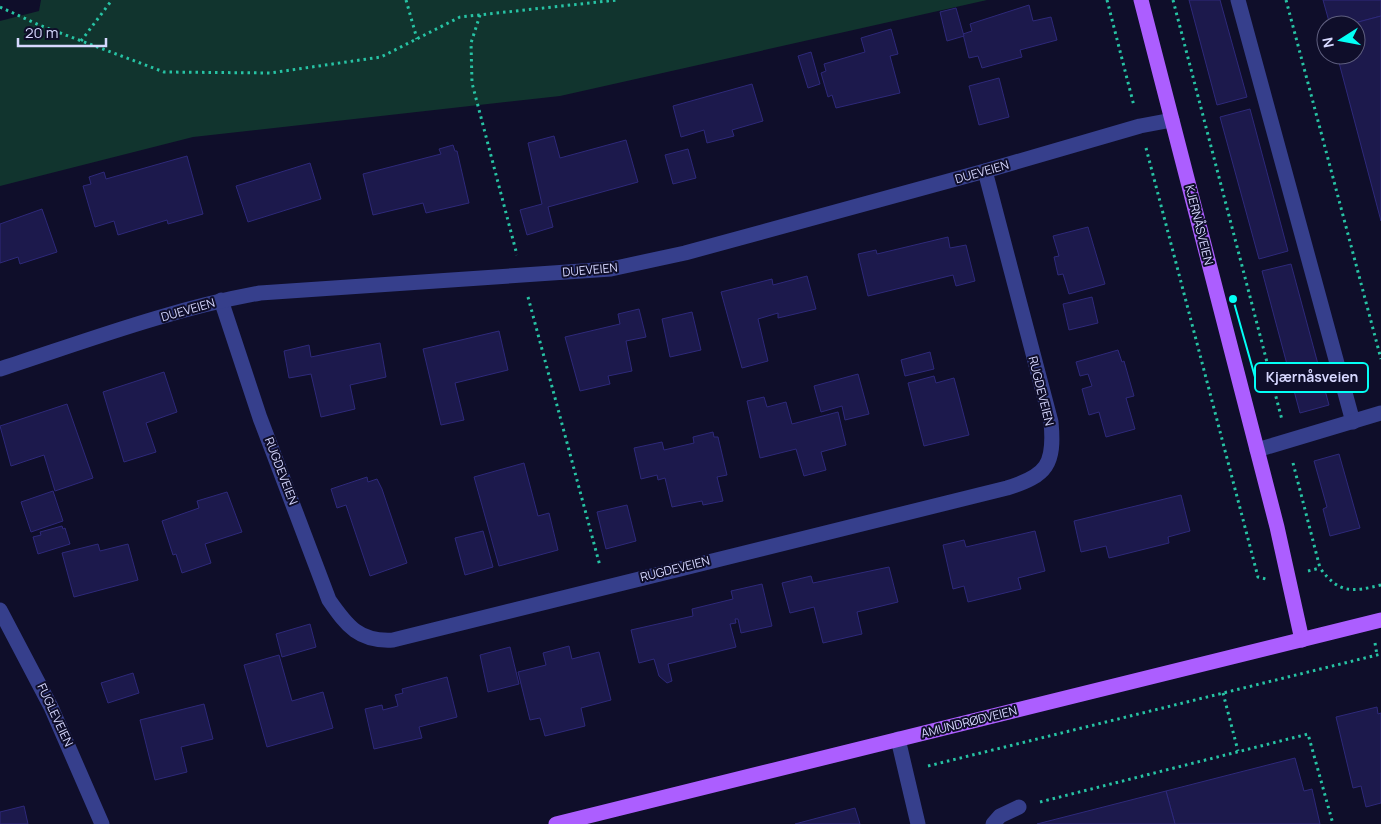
<svg xmlns="http://www.w3.org/2000/svg" width="1381" height="824" font-family="Manrope,sans-serif">
<style>
.green{fill:#11342e}
.building{fill:#1c194c;stroke:#2e297a}
.lines{fill:none;stroke-linecap:round;stroke-linejoin:round}
.path{stroke:#27c3a4;stroke-width:3;stroke-dasharray:2.5 4;stroke-linecap:butt}
.minor{stroke:#363f8c;stroke-width:15}
.major{stroke:#ac5eff;stroke-width:15}
.labels{text-anchor:middle;stroke-width:4;stroke-linejoin:round;paint-order:stroke}
.street-label{font-size:12px;fill:#d7d8ff;stroke:#0f0e2a}
.leader{fill:none;stroke:#03fff5;stroke-width:2}
.callout-dot{fill:#03fff5;stroke:#0f0e2a;stroke-width:2}
.callout{fill:#0f0e2a;stroke:#03fff5;stroke-width:2}
.callout-label{font-size:14px;text-anchor:middle;font-weight:bold;fill:#d7d8ff}
</style>
<rect width="100%" height="100%" fill="#0f0e2a"/>
<!-- green -->
<path class="green" d="M41,0h946l-427,96 -367,41 -193,49v-165l39,-10z"/>
<!-- building -->
<g class="building">
<path d="M1189,0h31l27,97 -30,8z"/>
<path d="M1323,0h58v16l-34,9h-17z"/>
<path d="M1029,5l4,16 18,-4 6,23 -37,10 2,7 -40,11 -4,-12 -9,2 -6,-24 9,-3 -2,-7z"/>
<path d="M956,8l8,28 -17,5 -7,-29z"/>
<path d="M1381,16v205l-44,-166h19v-30h-9z"/>
<path d="M891,29l7,25 -8,2 10,37 -64,15 -4,-13 -4,2 -7,-24 5,-2 -2,-7 41,-12 -4,-14z"/>
<path d="M811,52l9,32 -12,4 -10,-32z"/>
<path d="M999,78l10,39 -30,8 -10,-39z"/>
<path d="M752,84l11,37 -31,9 2,6 -27,7 -3,-13 -23,7 -8,-31z"/>
<path d="M1250,109l38,142 -29,8 -39,-142z"/>
<path d="M554,136l6,22 66,-18 12,42 -90,25 5,20 -26,8 -7,-25 22,-6 -14,-61z"/>
<path d="M453,145l2,6h2l12,52 -43,10 -3,-10 -50,12 -10,-41 78,-20 -2,-5z"/>
<path d="M688,149l8,29 -23,6 -8,-29z"/>
<path d="M187,156l16,58 -35,10 -1,-4 -49,15 -4,-14 -19,6 -12,-41 8,-2 -2,-7 15,-5 2,7z"/>
<path d="M310,163l11,36 -73,23 -12,-36z"/>
<path d="M42,209l15,43 -37,12 -2,-7 -18,6v-39z"/>
<path d="M1088,227l17,57 -36,10 -6,-20 -5,1 -4,-18 5,-1 -6,-20z"/>
<path d="M948,237l2,11 16,-3 9,36 -19,5 -3,-11 -85,21 -10,-42 18,-4 1,4z"/>
<path d="M1291,264l38,141 -29,8 -38,-142z"/>
<path d="M807,276l9,33 -38,9v-5l-20,6 10,42 -26,7 -21,-76 51,-13 1,6z"/>
<path d="M1092,297l6,26 -29,7 -6,-26z"/>
<path d="M639,309l7,28 -20,4 6,30 -24,5 2,8 -30,7 -15,-54 55,-13 -2,-10z"/>
<path d="M692,312l9,38 -31,7 -8,-38z"/>
<path d="M499,331l9,39 -53,13 9,37 -23,5 -18,-76z"/>
<path d="M380,343l6,34 -36,8 5,24 -34,8 -10,-43 -22,4 -5,-27 25,-6 2,12z"/>
<path d="M1118,350l4,12 2,-1 10,35 -8,2 9,31 -29,8 -7,-25 -10,3 -7,-26 10,-3 -4,-12 -8,2 -4,-14z"/>
<path d="M930,352l4,17 -29,7 -4,-16z"/>
<path d="M164,372l13,40 -31,11 10,29 -32,10 -21,-70z"/>
<path d="M858,374l11,40 -24,6 -3,-14 -21,6 -7,-26z"/>
<path d="M934,376l2,7 18,-5 15,57 -45,11 -16,-63z"/>
<path d="M764,397l3,10 19,-5 6,22 46,-12 8,33 -25,7 5,18 -22,6 -8,-27 -36,9 -13,-57z"/>
<path d="M67,404l26,74 -38,13 -11,-36 -33,11 -11,-40z"/>
<path d="M713,432l1,5h4l9,38 -10,2 6,24 -20,4 -1,-4 -30,6 -7,-29 -7,2 -1,-5 -16,4 -7,-31 28,-6 2,8 30,-7 -1,-6z"/>
<path d="M1339,454l21,74 -30,8 -7,-27 4,-2 -13,-46z"/>
<path d="M524,463l14,53 11,-3 9,37 -59,16 -25,-89z"/>
<path d="M367,477l1,5 9,-3 5,10 25,74 -37,13 -24,-71 -9,3 -6,-19z"/>
<path d="M53,491l10,30 -32,11 -10,-30z"/>
<path d="M227,492l15,40 -37,12 6,19 -29,10 -6,-19 -3,1 -11,-34 37,-13 -2,-7z"/>
<path d="M1181,495l9,36 -22,6 1,6 -60,15 -3,-12 -25,6 -7,-31z"/>
<path d="M627,505l9,36 -30,8 -9,-37z"/>
<path d="M62,526l1,3 2,-1 5,16 -32,10 -5,-17 8,-2 -1,-3z"/>
<path d="M483,531l10,36 -28,8 -10,-37z"/>
<path d="M1035,531l10,40 -27,7 3,11 -53,13 -4,-16 -11,3 -10,-44 21,-5 2,7z"/>
<path d="M98,544l2,7 28,-7 10,36 -64,17 -12,-44z"/>
<path d="M889,567l9,35 -41,10 5,22 -39,9 -9,-36 -24,6 -8,-30 29,-7 2,7z"/>
<path d="M762,584l10,42 -31,7 -3,-14h-3l1,4 -6,1 6,23 -68,17 4,17 -5,2 -8,-7 -5,-17 -15,4 -8,-33 62,-14 -1,-7 41,-10 -2,-8z"/>
<path d="M310,624l6,23 -34,10 -6,-23z"/>
<path d="M569,646l3,13 27,-7 12,48 -30,8 4,18 -40,10 -5,-18 -10,2 -12,-48 28,-7 -3,-12z"/>
<path d="M510,647l9,37 -31,8 -8,-37z"/>
<path d="M279,655l13,46 31,-9 10,36 -66,19 -23,-82z"/>
<path d="M133,673l6,20 -31,10 -7,-20z"/>
<path d="M447,677l10,40 -38,10 3,11 -48,11 -9,-40 17,-4 1,5 15,-4 -3,-11 8,-2 -1,-4z"/>
<path d="M204,704l9,35 -32,8 6,25 -32,8 -15,-60z"/>
<path d="M1377,707l1,7 3,-1v90l-15,4 -5,-21 -8,2 -17,-71z"/>
<path d="M1295,758l9,33 8,-2 8,35h-145l-9,-33z"/>
<path d="M1166,791l9,33h-138z"/>
<path d="M24,806l4,18h-28v-12z"/>
<path d="M855,808l5,16h-65z"/>
</g>
<g class="lines">
<!-- path -->
<g class="path">
<path d="M406,0l11,39"/>
<path d="M1107,0l27,106"/>
<path d="M1173,0l109,420"/>
<path d="M1286,0l95,359"/>
<path d="M0,7l39,18 125,47 106,1 111,-16 79,-40 157,-17"/>
<path d="M480,15l-9,28 1,40 45,172"/>
<path d="M81,41l31,-41"/>
<path d="M1146,148l112,429 8,2"/>
<path d="M528,297l72,269"/>
<path d="M1293,463l27,105c19,26 32,24 61,17"/>
<path d="M1308,571l12,-3"/>
<path d="M1375,643l2,12"/>
<path d="M1223,693l15,58"/>
<path d="M928,766l453,-112"/>
<path d="M1040,802l268,-68 25,90"/>
</g>
<!-- minor -->
<g class="minor">
<path d="M1238,0l115,422"/>
<path d="M221,300l39,118 69,182c18,26 30,42 64,40l614,-152c40,-12 48,-24 44,-66l-66,-251"/>
<path d="M0,369c86,-28 171,-60 260,-76l351,-24 74,-16 300,-82 155,-45 32,-6"/>
<path d="M1257,450l124,-37"/>
<path d="M0,610l51,97 51,117"/>
<path d="M898,739l20,85"/>
<path d="M993,824l7,-8 19,-9"/>
</g>
<!-- major -->
<g class="major">
<path d="M1141,0l136,527 25,113"/>
<path d="M556,824l825,-204"/>
</g>
</g>
<g class="labels">
<!-- street labels -->
<g class="street-label">
<text transform="translate(982 172) rotate(-16)" y="4">DUEVEIEN</text>
<text transform="translate(1199 225) rotate(76)" y="4">KJERNÅSVEIEN</text>
<text transform="translate(590 270) rotate(-5)" y="4">DUEVEIEN</text>
<text transform="translate(188 310) rotate(-16)" y="4">DUEVEIEN</text>
<text transform="translate(1041 391) rotate(76)" y="4">RUGDEVEIEN</text>
<text transform="translate(281 471) rotate(69)" y="4">RUGDEVEIEN</text>
<text transform="translate(675 569) rotate(-14)" y="4">RUGDEVEIEN</text>
<text transform="translate(55 715) rotate(65)" y="4">FUGLEVEIEN</text>
<text transform="translate(969 722) rotate(-14)" y="4">AMUNDRØDVEIEN</text>
</g>
</g>
<!-- callouts -->
<path class="leader" d="M1233 299L1255 377"/>
<circle class="callout-dot" cx="1233" cy="299" r="5"/>
<rect class="callout" x="1255" y="363" width="113" height="29" rx="5"/>
<g class="callout-label">
<text x="1312" y="382">Kjærnåsveien</text>
</g>
<!-- north arrow -->
<g transform="translate(1341 40) rotate(259)"><circle r="24" fill="#0f0e2a" stroke="#5f5f7f"/>
<path d="M0-4L9 19L0 12L-9 19Z" fill="#03fff5"/>
<text y="-8" font-size="14" font-weight="bold" text-anchor="middle" fill="#d7d8ff">N</text>
</g>
<!-- scale -->
<path d="M18 38v8h88v-8" fill="none" stroke="#d7d8ff" stroke-width="2.5"/>
<text x="25" y="38" font-size="15" fill="#d7d8ff" stroke="#0f0e2a" stroke-width="4" paint-order="stroke">20 m</text>
</svg>
